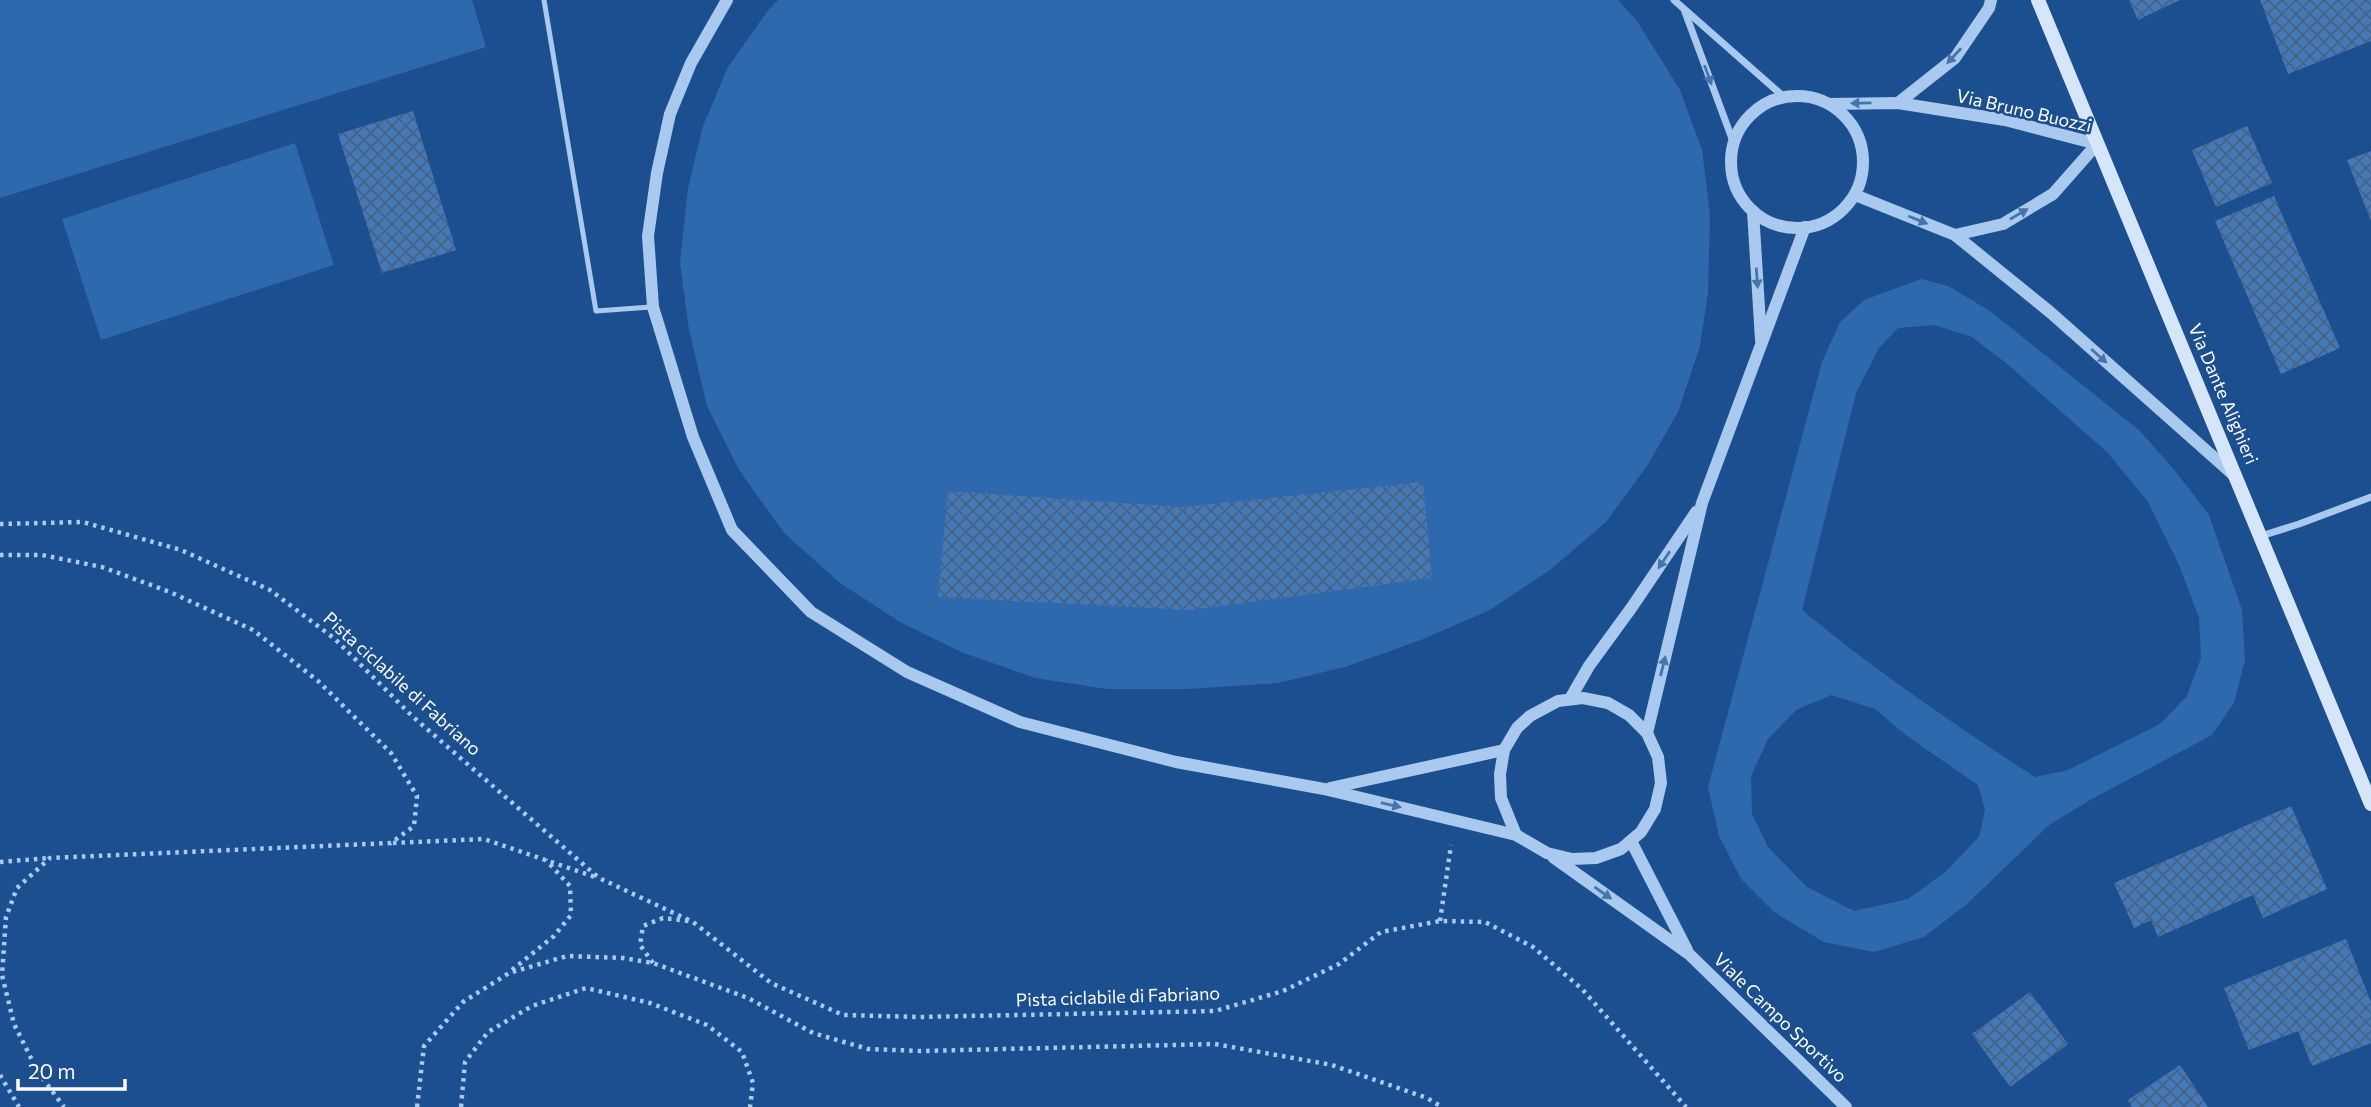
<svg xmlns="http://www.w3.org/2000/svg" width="2371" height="1107" font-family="Commissioner,sans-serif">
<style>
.garden{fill:#2e69ad;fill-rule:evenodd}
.building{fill:url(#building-cross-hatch)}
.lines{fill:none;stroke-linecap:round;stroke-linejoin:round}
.path{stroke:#a9c9ee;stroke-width:4.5;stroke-dasharray:3.5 5;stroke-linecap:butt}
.service{stroke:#a9c9ee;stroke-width:5}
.minor{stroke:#a9c9ee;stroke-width:7}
.tertiary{stroke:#a9c9ee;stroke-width:12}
.secondary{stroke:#d6e6fa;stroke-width:14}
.oneway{fill:#4674ac}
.labels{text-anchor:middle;stroke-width:5;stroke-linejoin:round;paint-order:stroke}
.street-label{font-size:18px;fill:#fff;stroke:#1b4f8f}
</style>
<defs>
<pattern id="building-cross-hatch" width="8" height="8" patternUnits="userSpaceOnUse" patternTransform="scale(1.75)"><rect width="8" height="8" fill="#4478b7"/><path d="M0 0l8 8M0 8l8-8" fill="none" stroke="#486282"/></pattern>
</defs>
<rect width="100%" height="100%" fill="#1b4f8f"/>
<!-- garden -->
<g class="garden">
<path d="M0,0h472l14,47 -486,151z"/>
<path d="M778,0h840l19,21 43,69 22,60 8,65 -2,78 -8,53 -22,66 -31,54 -41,56 -56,48 -60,40 -69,30 -76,27 -67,16 -89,6h-82l-72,-11 -74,-26 -61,-30 -60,-39 -56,-50 -45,-63 -32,-64 -18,-76 -9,-67 8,-75 15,-62 25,-59 41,-58z"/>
<path d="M295,143l39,122 -233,75 -39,-121z"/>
<path d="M1921,279l27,7 42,25 150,120 36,41 33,43 33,95 3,50 -11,43 -22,32 -122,65 -41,25 -82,79 -43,33 -50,15 -50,-10 -50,-30 -33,-33 -22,-43 -11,-49 114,-425 18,-40 24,-22zM1934,325l38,12 34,26 102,90 40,49 31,63 20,53 2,40 -14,38 -27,28 -92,46 -33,7c-80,-52 -159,-106 -233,-167l54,-217 23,-45 19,-20zM1831,695l44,14 32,27 71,49 7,25 -6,27 -34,35 -37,27 -54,12 -47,-24 -39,-40 -16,-33 -1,-38 17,-37 28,-29z"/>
</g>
<!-- building -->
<g class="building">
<path d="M2129,0h51l-42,20z"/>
<path d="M2260,0h111v41l-83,33z"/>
<path d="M413,111l43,139 -74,23 -44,-139z"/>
<path d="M2247,126l25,57 -56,24 -24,-57z"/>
<path d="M2371,151v70l-24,-61z"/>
<path d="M2274,196l66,152 -59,26 -66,-153z"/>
<path d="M1423,482l9,96 -242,32 -252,-13 10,-106 235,16z"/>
<path d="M2291,806l36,83 -64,29 -10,-23 -95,42 -7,-17 -17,8 -20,-45z"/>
<path d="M2346,939l25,63v41l-59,23 -14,-35 -49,19 -25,-62z"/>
<path d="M2030,992l38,52 -58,43 -38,-53z"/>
<path d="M2180,1065l28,42h-76l-4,-7z"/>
</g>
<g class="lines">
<!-- path -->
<g class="path">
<path d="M0,524l83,-2 98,28 89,40 65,49 77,77 187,162 94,44 78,61 72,32 76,2 296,-6 68,-20 56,-27 42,-32 59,-11 45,1 48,25 49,42 104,118"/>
<path d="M0,555h42l60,12 68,25 83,38 65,51 73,72 26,43 -3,30 -23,17 -341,15 -33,30 -11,29 -4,58 12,49 24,48 26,35"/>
<path d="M393,843l91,-4 111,38"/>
<path d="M0,862l49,-4"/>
<path d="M1440,921l11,-76"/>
<path d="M653,963l-13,-18 3,-19 20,-8 26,3"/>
<path d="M512,970l42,-34 17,-21 -1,-29 -24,-26"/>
<path d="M0,1075l19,32"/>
<path d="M417,1107l7,-61 39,-44 46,-29 58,-17 56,2 30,5 95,35 65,35 55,16 53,2 294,-7 117,21 95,33 15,9"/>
<path d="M461,1107l4,-45 23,-30 44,-26 54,-18 64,15 57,22 35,27 11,31 -3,24"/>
</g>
<!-- service -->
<path class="service" d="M544,0l52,311 55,-4"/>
<!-- minor -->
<g class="minor">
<path d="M1674,0l110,97"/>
<path d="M1685,12l49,132"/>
<path d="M2261,536l38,-12 72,-27"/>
</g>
<!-- tertiary -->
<g class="tertiary">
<path d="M727,0l-36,63 -21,51 -13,59 -9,63 5,71 40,130 39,93 79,82 96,60 113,50 156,40 148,27 192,46 31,18 25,6 24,-1 25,-9 20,-17 14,-23 6,-26 -3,-26 -11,-24 -18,-18 -21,-12 -25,-5 -25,3 -28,15 -13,12 -13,22 -4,24 1,24 15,37"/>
<circle cx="1797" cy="162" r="66"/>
<path d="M1898,103l57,-45 34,-50 2,-8"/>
<path d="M1829,104l69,-1 107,17 92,24 -44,50 -50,30 -48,11"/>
<path d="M1855,195l100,40 95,77 186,165"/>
<path d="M1753,211l8,129"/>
<path d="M1570,699l19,-33 43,-59 64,-95"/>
<path d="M1647,733l55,-230 103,-276"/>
<path d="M1330,788l174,-38"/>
<path d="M1631,841l56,109"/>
<path d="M1553,857l136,97 157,153"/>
</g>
<!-- secondary -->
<path class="secondary" d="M2038,0l333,804"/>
</g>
<!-- one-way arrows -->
<defs><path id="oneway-solid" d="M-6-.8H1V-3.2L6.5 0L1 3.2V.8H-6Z" transform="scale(1.75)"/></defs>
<g class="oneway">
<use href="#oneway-solid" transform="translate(1954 56) rotate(133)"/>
<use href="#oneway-solid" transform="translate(1708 75) rotate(70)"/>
<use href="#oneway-solid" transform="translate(1861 103) rotate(179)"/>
<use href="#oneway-solid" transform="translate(2019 214) rotate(-30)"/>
<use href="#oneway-solid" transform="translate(1918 220) rotate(22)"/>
<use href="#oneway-solid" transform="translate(1757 278) rotate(86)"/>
<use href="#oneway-solid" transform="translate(2099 356) rotate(42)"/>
<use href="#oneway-solid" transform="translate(1664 560) rotate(124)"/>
<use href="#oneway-solid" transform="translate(1663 666) rotate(-76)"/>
<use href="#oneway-solid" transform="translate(1391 805) rotate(13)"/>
<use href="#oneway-solid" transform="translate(1603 893) rotate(35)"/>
</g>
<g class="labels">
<!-- street labels -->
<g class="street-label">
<text transform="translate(2024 111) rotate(13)" y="6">Via Bruno Buozzi</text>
<text transform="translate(2223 394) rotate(67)" y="6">Via Dante Alighieri</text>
<text transform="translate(402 684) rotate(42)" y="6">Pista ciclabile di Fabriano</text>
<text transform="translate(1118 997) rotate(-2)" y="6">Pista ciclabile di Fabriano</text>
<text transform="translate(1780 1018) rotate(44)" y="6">Viale Campo Sportivo</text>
</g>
</g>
<!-- scale -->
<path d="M18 1079v10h107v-10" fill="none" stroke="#ffffff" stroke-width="3.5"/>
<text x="28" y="1079" font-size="21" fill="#ffffff" stroke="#1b4f8f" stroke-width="5" paint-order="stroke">20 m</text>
</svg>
